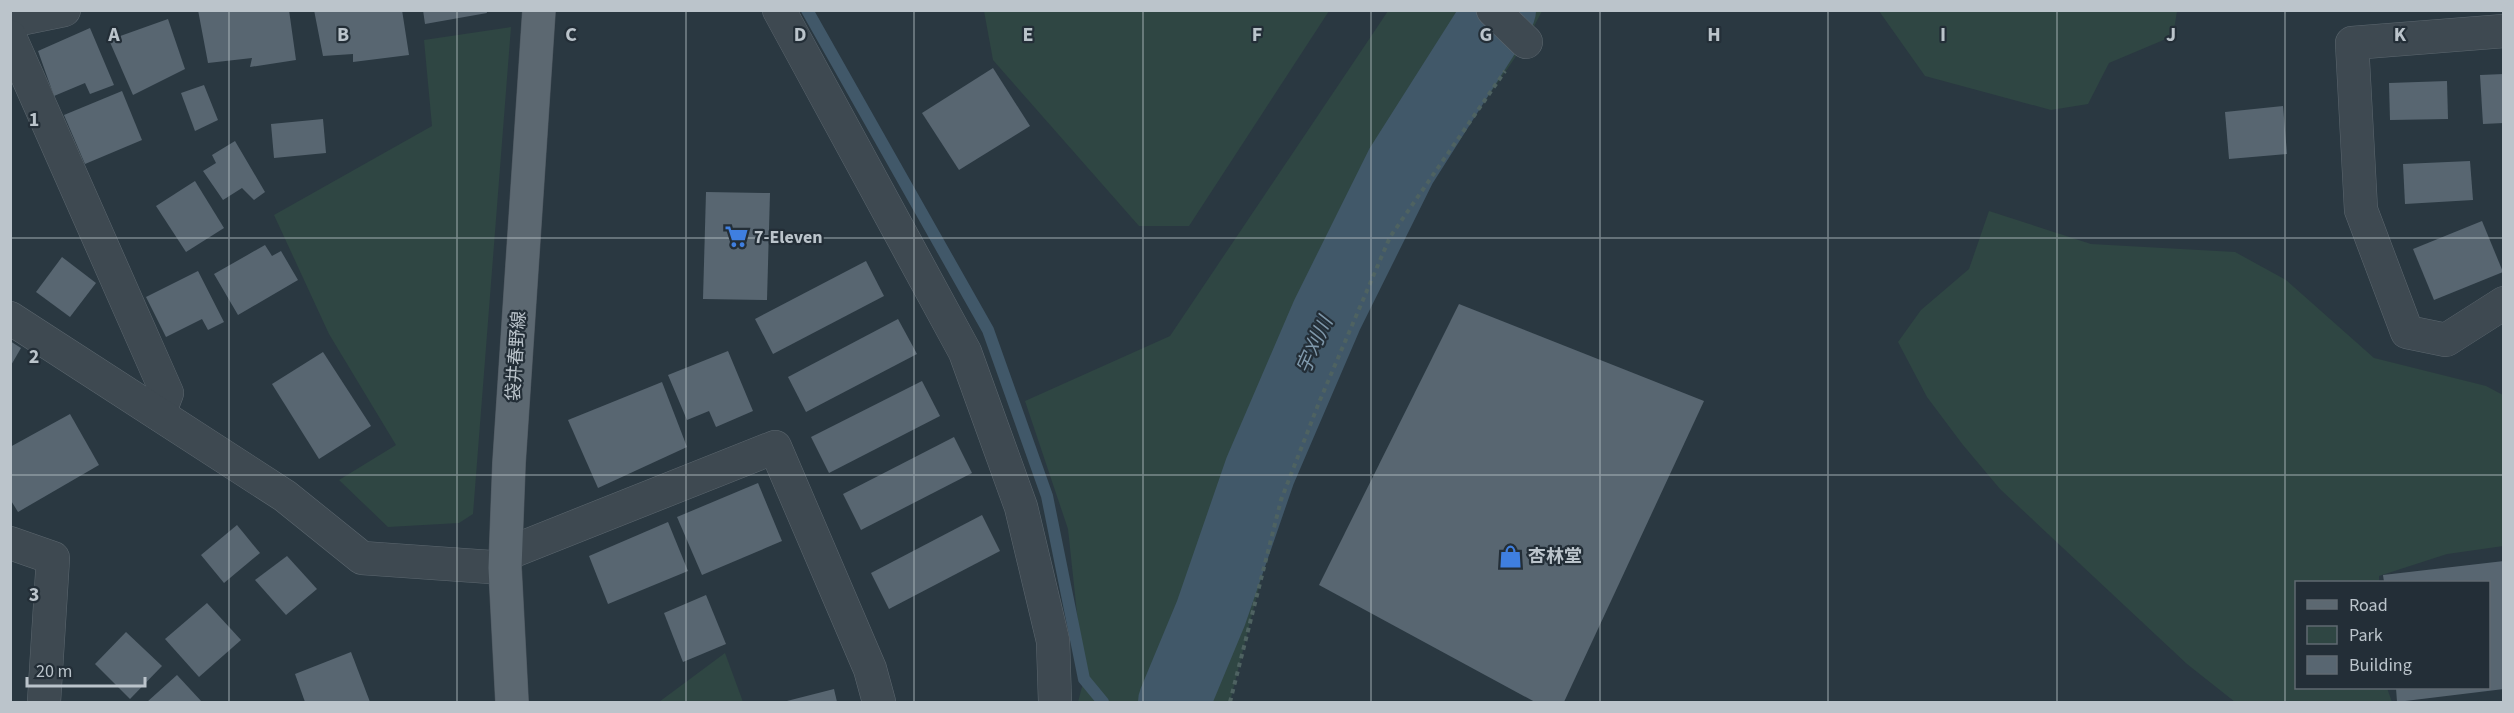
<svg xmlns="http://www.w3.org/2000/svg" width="2514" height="713" font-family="'Source Sans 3','Noto Sans JP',sans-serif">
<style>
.green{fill:#2f4643}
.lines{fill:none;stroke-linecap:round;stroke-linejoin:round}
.stream{stroke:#415869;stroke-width:12}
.river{stroke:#415869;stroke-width:72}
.building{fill:#586671}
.minor-casing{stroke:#5c676f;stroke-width:34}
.major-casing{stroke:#4b555e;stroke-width:34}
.path{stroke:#4e6261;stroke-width:4;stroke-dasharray:4.5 4.5;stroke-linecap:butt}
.minor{stroke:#3e4951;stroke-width:33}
.major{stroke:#5c6871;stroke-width:33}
.grid{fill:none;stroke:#bbc4cb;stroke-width:1.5;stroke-opacity:0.55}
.labels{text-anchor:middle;stroke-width:4.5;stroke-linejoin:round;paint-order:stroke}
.poi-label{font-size:18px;font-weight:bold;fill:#bbc4cb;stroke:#232e37;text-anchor:start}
.street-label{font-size:18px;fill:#bbc4cb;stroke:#232e37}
.water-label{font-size:20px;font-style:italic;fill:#7f98ab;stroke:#232e37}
.grid-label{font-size:20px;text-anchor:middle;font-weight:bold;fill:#bbc4cb;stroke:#232e37;stroke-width:4.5;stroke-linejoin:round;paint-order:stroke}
</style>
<rect width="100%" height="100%" fill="#2a3841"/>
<!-- green -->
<g class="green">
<path d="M984,11v-1l345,1 -140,215h-50l-146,-166z"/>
<path d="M1388,11h154l-16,31 -136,195 -109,263 -51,202h-152l6,-23 -16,-150 -43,-128 145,-65z"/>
<path d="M1879,11h298l-4,25 -64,27 -21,41 -37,6 -126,-34z"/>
<path d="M511,27l-38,487 -14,9 -71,4 -49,-47 57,-35 -67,-111 -55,-119 158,-89 -8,-86z"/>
<path d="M1989,211l102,33 144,8 51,28 88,78 112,28 17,9v151l-56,8 -68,22v6h-83v106h91l5,14h-157l-48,-38 -187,-175 -37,-44 -36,-48 -29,-55 23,-32 48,-41z"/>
<path d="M725,653l18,49h-84z"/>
</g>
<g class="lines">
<!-- stream -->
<path class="stream" d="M807,10l181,320 59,166 37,183 19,23"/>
<!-- river -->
<path class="river" d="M1174,702l37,-89 49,-142 67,-156 74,-149 99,-156"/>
</g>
<!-- building -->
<g class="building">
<path d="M198,10h91l7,50 -46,7 2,-9 -44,5z"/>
<path d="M314,10h88l7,45 -56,7v-8l-30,2z"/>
<path d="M423,10h63l1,3 -62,11z"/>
<path d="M168,19l17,50 -52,26 -24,-55z"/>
<path d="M90,28l24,57 -24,9 -5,-11 -31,13 -16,-45z"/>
<path d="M993,68l37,58 -71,44 -37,-57z"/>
<path d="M2504,74v49l-21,1 -3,-49z"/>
<path d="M2447,81l1,38 -58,1 -1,-37z"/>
<path d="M204,85l14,35 -23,11 -14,-38z"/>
<path d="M122,91l20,49 -57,24 -21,-49z"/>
<path d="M2283,106l4,48 -58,5 -4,-47z"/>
<path d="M323,119l3,34 -52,5 -3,-34z"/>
<path d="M235,141l30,51 -11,8 -12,-12 -19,12 -20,-29 13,-8 -4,-8z"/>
<path d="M2470,161l3,39 -68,4 -2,-40z"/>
<path d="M195,181l29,47 -38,24 -30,-46z"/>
<path d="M706,192l64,1 -3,107 -64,-1z"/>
<path d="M2482,221l21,51 -69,28 -21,-51z"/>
<path d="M265,245l7,11 9,-5 17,29 -60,35 -24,-41z"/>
<path d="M62,257l34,26 -26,34 -34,-25z"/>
<path d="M866,261l18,35 -111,58 -18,-35z"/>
<path d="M198,271l26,51 -16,8 -6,-11 -36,18 -20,-40z"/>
<path d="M1459,304l245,97 -140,301h-29l-216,-117z"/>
<path d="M898,319l19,35 -111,58 -18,-35z"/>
<path d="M10,341l11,7 -11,19z"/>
<path d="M728,351l25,60 -37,16 -7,-16 -22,9 -19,-45z"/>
<path d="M323,352l48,74 -52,33 -47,-75z"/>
<path d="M922,381l18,35 -111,57 -18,-36z"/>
<path d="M662,382l25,65 -89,41 -30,-68z"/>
<path d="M70,414l29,51 -81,47 -8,-13v-52z"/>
<path d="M954,437l18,36 -111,57 -18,-36z"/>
<path d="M758,483l24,58 -80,34 -25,-58z"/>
<path d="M982,515l18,36 -111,58 -18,-36z"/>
<path d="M668,522l20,49 -80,33 -19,-48z"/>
<path d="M237,525l23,28 -36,30 -23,-28z"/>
<path d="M287,556l30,33 -31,26 -31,-35z"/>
<path d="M2504,561v128l-107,13 -1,-14h92v-106h-104l-1,-7z"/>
<path d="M706,595l20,49 -43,18 -19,-49z"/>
<path d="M207,603l34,37 -42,37 -34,-38z"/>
<path d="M126,632l36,34 -32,33 -35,-35z"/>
<path d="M351,652l19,50h-65l-10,-28z"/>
<path d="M177,675l25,27h-55z"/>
<path d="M834,689l3,13h-54z"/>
</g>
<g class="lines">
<defs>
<g id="minor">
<path d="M779,10l186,342 56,155 32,134 2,61"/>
<path d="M1493,10l33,32"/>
<path d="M10,21l54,-11"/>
<path d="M2504,31l-152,12 9,167 46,122 39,8 58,-37"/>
<path d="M10,37l157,356 -8,21"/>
<path d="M10,318l275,178 77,62 143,10"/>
<path d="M10,543l43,15 -9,144"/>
<path d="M506,554l269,-107 95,222 9,33"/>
</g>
<path id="major" d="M512,702l-7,-134 4,-105 30,-453"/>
</defs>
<!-- minor casing -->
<use href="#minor" class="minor-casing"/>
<!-- major casing -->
<use href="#major" class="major-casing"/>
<!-- path -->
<path class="path" d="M1230,702l51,-202 39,-100 70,-163 115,-166"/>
<!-- minor -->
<use href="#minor" class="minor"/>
<!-- major -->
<use href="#major" class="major"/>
</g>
<!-- grid -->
<path class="grid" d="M229,10v692M457,10v692M686,10v692M914,10v692M1143,10v692M1371,10v692M1600,10v692M1828,10v692M2057,10v692M2285,10v692M10,238h2494M10,475h2494"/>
<!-- icons -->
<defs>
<symbol id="supermarket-bare" viewBox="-9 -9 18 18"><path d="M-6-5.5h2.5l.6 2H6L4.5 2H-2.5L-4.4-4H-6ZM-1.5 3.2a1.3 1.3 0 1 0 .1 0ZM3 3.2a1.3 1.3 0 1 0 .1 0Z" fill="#3f7fe0" stroke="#232e37" stroke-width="2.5" paint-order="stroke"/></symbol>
<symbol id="shop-bare" viewBox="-9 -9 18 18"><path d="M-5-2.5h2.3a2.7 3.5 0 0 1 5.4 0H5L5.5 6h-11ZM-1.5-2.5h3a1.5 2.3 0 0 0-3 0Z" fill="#3f7fe0" stroke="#232e37" stroke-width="2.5" paint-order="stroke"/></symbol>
</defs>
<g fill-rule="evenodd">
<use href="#supermarket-bare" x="720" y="220" width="33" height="33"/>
<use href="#shop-bare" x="1494" y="540" width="33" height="33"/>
</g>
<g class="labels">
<!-- poi labels -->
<g class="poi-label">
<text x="754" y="243">7-Eleven</text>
<text x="1528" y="562">杏林堂</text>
</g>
<!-- street labels -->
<g class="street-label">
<text transform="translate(516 356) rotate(-86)" y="6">袋井春野線</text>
</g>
<!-- water labels -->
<g class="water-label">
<text transform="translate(1314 345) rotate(-66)" y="7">宇刈川</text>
</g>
</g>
<g class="grid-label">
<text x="114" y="41">A</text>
<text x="343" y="41">B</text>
<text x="571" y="41">C</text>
<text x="800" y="41">D</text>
<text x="1028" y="41">E</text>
<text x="1257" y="41">F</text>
<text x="1486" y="41">G</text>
<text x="1714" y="41">H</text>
<text x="1943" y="41">I</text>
<text x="2171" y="41">J</text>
<text x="2400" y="41">K</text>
<text x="34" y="126">1</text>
<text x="34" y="363">2</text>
<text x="34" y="601">3</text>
</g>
<!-- border -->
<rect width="2514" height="713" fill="none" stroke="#bbc4cb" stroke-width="24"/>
<!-- legend -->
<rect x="2295" y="581" width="195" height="108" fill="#232e37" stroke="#606a72" stroke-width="1.5"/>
<rect x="2307" y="600" width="30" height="9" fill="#5c6871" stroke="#606a72" stroke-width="1.5"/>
<text x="2349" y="611" font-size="18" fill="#bbc4cb">Road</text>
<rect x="2307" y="626" width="30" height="18" fill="#2f4643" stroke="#606a72" stroke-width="1.5"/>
<text x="2349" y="641" font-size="18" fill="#bbc4cb">Park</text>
<rect x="2307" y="656" width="30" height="18" fill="#586671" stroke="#606a72" stroke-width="1.5"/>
<text x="2349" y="671" font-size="18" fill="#bbc4cb">Building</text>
<!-- scale -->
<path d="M27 677v9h118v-9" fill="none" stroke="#bbc4cb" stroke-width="3"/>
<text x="36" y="677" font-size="18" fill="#bbc4cb" stroke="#232e37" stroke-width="4.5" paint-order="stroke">20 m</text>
</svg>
